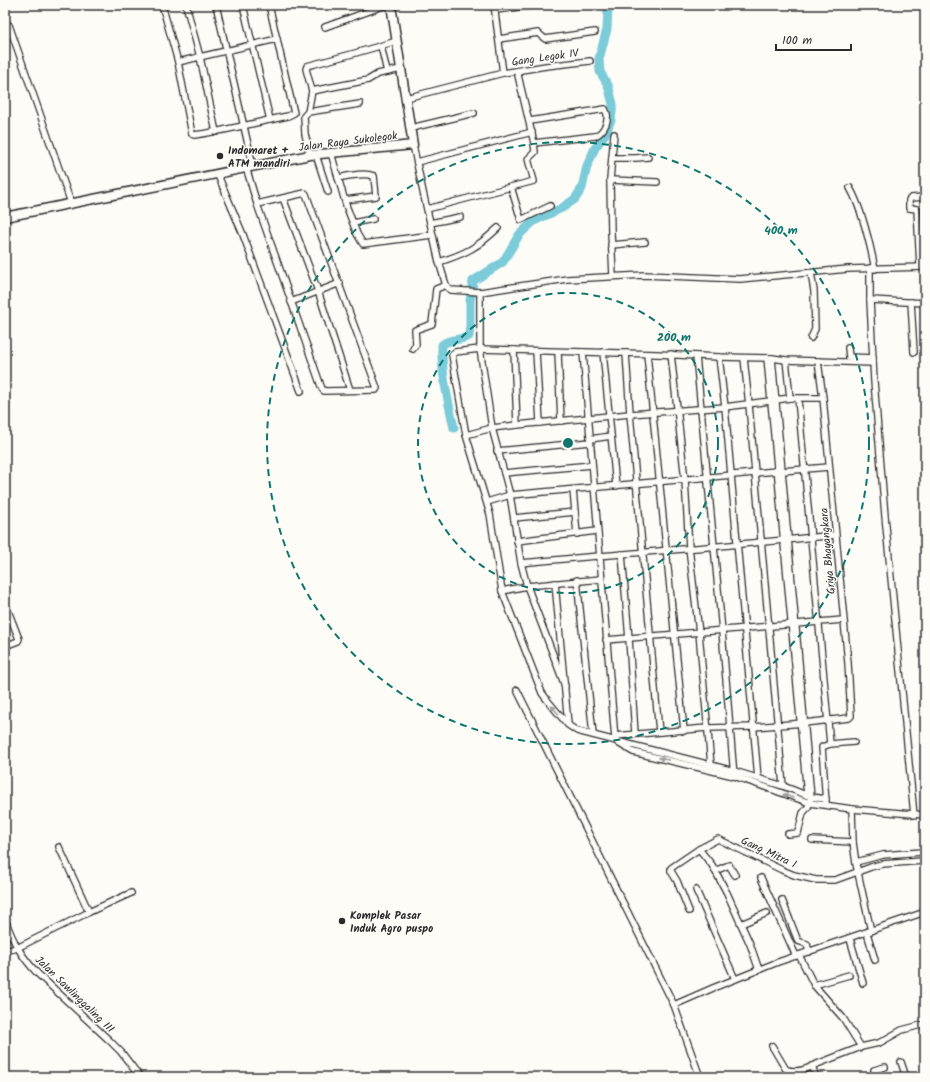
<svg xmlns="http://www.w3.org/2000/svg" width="930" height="1082" font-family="Kalam,sans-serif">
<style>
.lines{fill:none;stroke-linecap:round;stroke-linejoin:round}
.river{stroke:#7ccbd9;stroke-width:9}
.street-casing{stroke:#2b2b2b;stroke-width:8}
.secondary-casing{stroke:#2b2b2b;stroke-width:11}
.street{stroke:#fdfcf7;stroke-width:5.5}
.secondary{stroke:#fdfcf7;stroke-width:8}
.oneway{fill:#9e9e9b}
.ring{fill:none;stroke:#0f766e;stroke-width:2;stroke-dasharray:7 5}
.poi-dot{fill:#2b2b2b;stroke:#fdfcf7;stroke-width:1.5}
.labels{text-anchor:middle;stroke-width:3;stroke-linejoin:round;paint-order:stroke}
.street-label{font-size:11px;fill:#2b2b2b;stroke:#fdfcf7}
.poi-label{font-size:11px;font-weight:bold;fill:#2b2b2b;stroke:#fdfcf7;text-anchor:start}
.centre{fill:#0f766e;stroke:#fdfcf7;stroke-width:2}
.ring-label{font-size:12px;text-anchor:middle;font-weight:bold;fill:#0f766e;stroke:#fdfcf7;stroke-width:3;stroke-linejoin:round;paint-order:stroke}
</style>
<rect width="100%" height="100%" fill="#fdfcf7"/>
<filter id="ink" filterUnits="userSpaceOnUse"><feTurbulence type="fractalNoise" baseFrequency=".025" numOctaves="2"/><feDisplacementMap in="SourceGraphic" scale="8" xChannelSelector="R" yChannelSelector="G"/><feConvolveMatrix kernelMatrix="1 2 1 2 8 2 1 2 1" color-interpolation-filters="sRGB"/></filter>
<g filter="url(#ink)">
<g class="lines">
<!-- river -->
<path class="river" d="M454,428c-6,-28 -13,-55 -12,-83 7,-7 18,-4 27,-9l1,-11v-24l3,-20 30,-19 16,-27 15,-14 28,-13 13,-9 7,-11 5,-22 8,-18 10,-14 6,-14 2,-16 -5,-19 -8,-13 -1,-13 8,-30 1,-20 -1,-4"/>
<defs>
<g id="street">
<path d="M162,5l16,57 14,72 2,1c32,-4 63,-13 94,-19l6,-3 -25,-108"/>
<path d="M186,5l14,52 16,75"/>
<path d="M216,5l37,161"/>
<path d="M243,5l27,115"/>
<path d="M494,5l9,68"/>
<path d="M495,10l34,-4"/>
<path d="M9,25l62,178"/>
<path d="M325,27l61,-22"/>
<path d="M499,39l39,-6 7,6 50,-7"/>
<path d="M381,46l6,26"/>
<path d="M178,62l99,-23"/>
<path d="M312,91l56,-11 10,-6 23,-5"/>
<path d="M406,98l97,-25 43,-7 44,-5"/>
<path d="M360,104l-52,8 4,-21 -6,-22 1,-3 45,-12 45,-13"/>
<path d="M308,112l-4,4 1,18 5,21"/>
<path d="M530,121l75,-12c6,10 -1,23 -10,27l-61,7"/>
<path d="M411,128l63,-15"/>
<path d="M413,145l10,47 16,70 7,23 2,3 3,2 29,2 87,-13 78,-4 95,4 108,-10 77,-2"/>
<path d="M331,153l15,52 11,29 6,10 69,-9"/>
<path d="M316,155l12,37"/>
<path d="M612,158h24l12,-1"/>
<path d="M417,162l115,-30"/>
<path d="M246,167l11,37 65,185 2,2 52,-1 1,-2 -71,-194 -1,-1 -48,11"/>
<path d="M217,173l25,59 59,159"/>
<path d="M338,178c10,-2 26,-6 36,-2l2,20 -31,4"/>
<path d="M610,180l47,2"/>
<path d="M511,187l23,-6 -6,-22 7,-7 -1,-9 -17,-72"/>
<path d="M850,188c12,21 20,56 25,81"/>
<path d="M283,198l35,93 32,99"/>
<path d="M427,209l84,-22 10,33 29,-14"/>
<path d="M353,223l20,-4"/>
<path d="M430,223l30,-6"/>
<path d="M611,245l34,-3"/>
<path d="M439,262c26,-8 39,-15 59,-34"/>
<path d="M920,267l-3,-58 -8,-1v-8l2,-2 14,-1"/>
<path d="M870,268v32l55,3"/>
<path d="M613,276l-2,-44 -1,-52 4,-46"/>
<path d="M480,292v57l12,79 18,67 11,68 6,23 38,100"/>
<path d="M870,300l4,81 11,135 29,299"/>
<path d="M291,302l49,-19"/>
<path d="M911,302l3,50"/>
<path d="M811,338l4,-9 -1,-38 -3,-18"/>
<path d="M848,348l1,9 24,1"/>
<path d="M413,349l3,-5 -1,-14 17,-6 4,-35 10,-4"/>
<path d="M514,350l3,75"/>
<path d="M536,351l4,72"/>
<path d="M558,352l3,69"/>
<path d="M583,352l32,387"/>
<path d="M603,352l13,134"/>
<path d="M626,353l4,61 29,318"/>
<path d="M647,354l37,377"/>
<path d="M671,354l14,126 4,68 10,85 12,132"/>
<path d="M696,356l26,275 12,145"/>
<path d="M719,357l6,50 33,371"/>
<path d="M744,358l5,47 34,381"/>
<path d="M767,358l40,437"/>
<path d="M772,358l39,439 -3,10 -5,6 -5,20 -10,1"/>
<path d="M786,360l4,38"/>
<path d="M798,399l32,345"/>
<path d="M775,400l15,-2h33"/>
<path d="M466,435l26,-7 25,-3 113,-11 95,-7 45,-6"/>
<path d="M590,439l21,-3"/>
<path d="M497,451l93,-9"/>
<path d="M782,471l47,-4"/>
<path d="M504,473l88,-8"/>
<path d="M573,490l4,44"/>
<path d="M487,502l23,-7 267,-24"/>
<path d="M514,518l61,-6"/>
<path d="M517,541l80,-10"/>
<path d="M622,554l7,85 6,95"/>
<path d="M521,563c105,-10 210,-17 314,-28"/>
<path d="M577,580l16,154"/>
<path d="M555,583l13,141"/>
<path d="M502,591l25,-5 74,-7"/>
<path d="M5,603l14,36 -1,2 -13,5"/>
<path d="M606,640l237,-20"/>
<path d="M517,690l157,315 26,72"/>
<path d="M615,736l92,-8 47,-1 50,-4 45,-5 2,-2 -3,-53 -25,-265 -5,-37"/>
<path d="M618,743l15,9 101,24 76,27 42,6 73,6"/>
<path d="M826,799l-15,-2 -28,-11 -49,-15 -157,-40 -9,-6 -20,-24 -6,-8 -40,-102 -12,-77 -24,-79 -14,-80 3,-3 25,-3 177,5 62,3 53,1 14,2 87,3"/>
<path d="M826,803l-4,-56 8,-3 24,-2"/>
<path d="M852,809l1,33 3,22 15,67"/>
<path d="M812,840l41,2"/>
<path d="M59,847l30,65"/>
<path d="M699,849l13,16 15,28 23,51 9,26"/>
<path d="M856,862l27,-7 39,-3 3,2"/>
<path d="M715,871l14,-6 6,10"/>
<path d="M761,878l35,78"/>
<path d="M696,890l39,89"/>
<path d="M782,900l16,41 9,3 2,8"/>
<path d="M689,911l-12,-30 -6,-10v-3l28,-19 19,-10 64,31 12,5 22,5h19l36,-13 11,-3 41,-3 2,4"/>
<path d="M5,919c8,23 16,37 33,55l71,66 12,12 19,25"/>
<path d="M741,924l26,-11"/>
<path d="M867,933l8,27"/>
<path d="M850,939l13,44"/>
<path d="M5,951l12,-3 72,-36 42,-19"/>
<path d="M799,955l15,30 29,33 18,29"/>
<path d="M814,985l35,-10"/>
<path d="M674,1005l39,-17 65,-26 147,-50"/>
<path d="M772,1046l13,22 2,2c9,2 17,1 25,-4l49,-19 18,-4 23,-13 23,-6"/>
<path d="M901,1062l5,15"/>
<path d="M812,1066l4,11"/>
<path d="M875,1077l-1,-7 11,-3"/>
</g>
<path id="secondary" d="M5,217l305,-62 103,-10 -22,-140"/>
</defs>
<!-- street casing -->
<use href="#street" class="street-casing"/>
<!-- secondary casing -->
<use href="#secondary" class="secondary-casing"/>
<!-- street -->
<use href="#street" class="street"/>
<!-- secondary -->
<use href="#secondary" class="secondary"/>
</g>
<!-- one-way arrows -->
<defs><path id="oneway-solid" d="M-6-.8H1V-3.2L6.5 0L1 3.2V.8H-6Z"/></defs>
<g class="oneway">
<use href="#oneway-solid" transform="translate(555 710) rotate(-131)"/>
<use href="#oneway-solid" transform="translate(664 759) rotate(-166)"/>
<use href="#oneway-solid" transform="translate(788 796) rotate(-160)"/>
</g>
</g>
<!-- distance rings -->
<g class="ring">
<circle cx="568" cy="443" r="150"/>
<circle cx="568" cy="443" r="301"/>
</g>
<!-- markers -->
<g class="poi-dot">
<circle cx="220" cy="156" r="4"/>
<circle cx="342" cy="921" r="4"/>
</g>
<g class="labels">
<!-- street labels -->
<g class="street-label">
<text transform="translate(545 57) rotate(-8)" y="4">Gang Legok IV</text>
<text transform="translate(348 141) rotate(-7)" y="4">Jalan Raya Sukolegok</text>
<text transform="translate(827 551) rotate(-95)" y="4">Griya Bhayangkara</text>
<text transform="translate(769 852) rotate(25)" y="4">Gang Mitra I</text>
<text transform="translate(75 994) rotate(44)" y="4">Jalan Sawlinggaling III</text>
</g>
<!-- poi labels -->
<g class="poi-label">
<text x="228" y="154">Indomaret +<tspan x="228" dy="13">ATM mandiri</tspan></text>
<text x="350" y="919">Komplek Pasar<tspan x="350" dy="13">Induk Agro puspo</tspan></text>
</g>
</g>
<circle cx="568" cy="443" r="6" class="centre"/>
<g class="ring-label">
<text x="781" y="234">400 m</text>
<text x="674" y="341">200 m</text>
</g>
<!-- margin -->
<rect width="930" height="1082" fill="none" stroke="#fdfcf7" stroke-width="20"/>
<rect x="10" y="10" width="910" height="1062" fill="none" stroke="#2b2b2b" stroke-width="1.5" filter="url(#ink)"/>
<!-- scale -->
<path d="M776 44v6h75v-6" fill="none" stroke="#2b2b2b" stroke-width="2"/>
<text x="782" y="44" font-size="12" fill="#2b2b2b" stroke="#fdfcf7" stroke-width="3" paint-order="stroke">100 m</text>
</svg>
